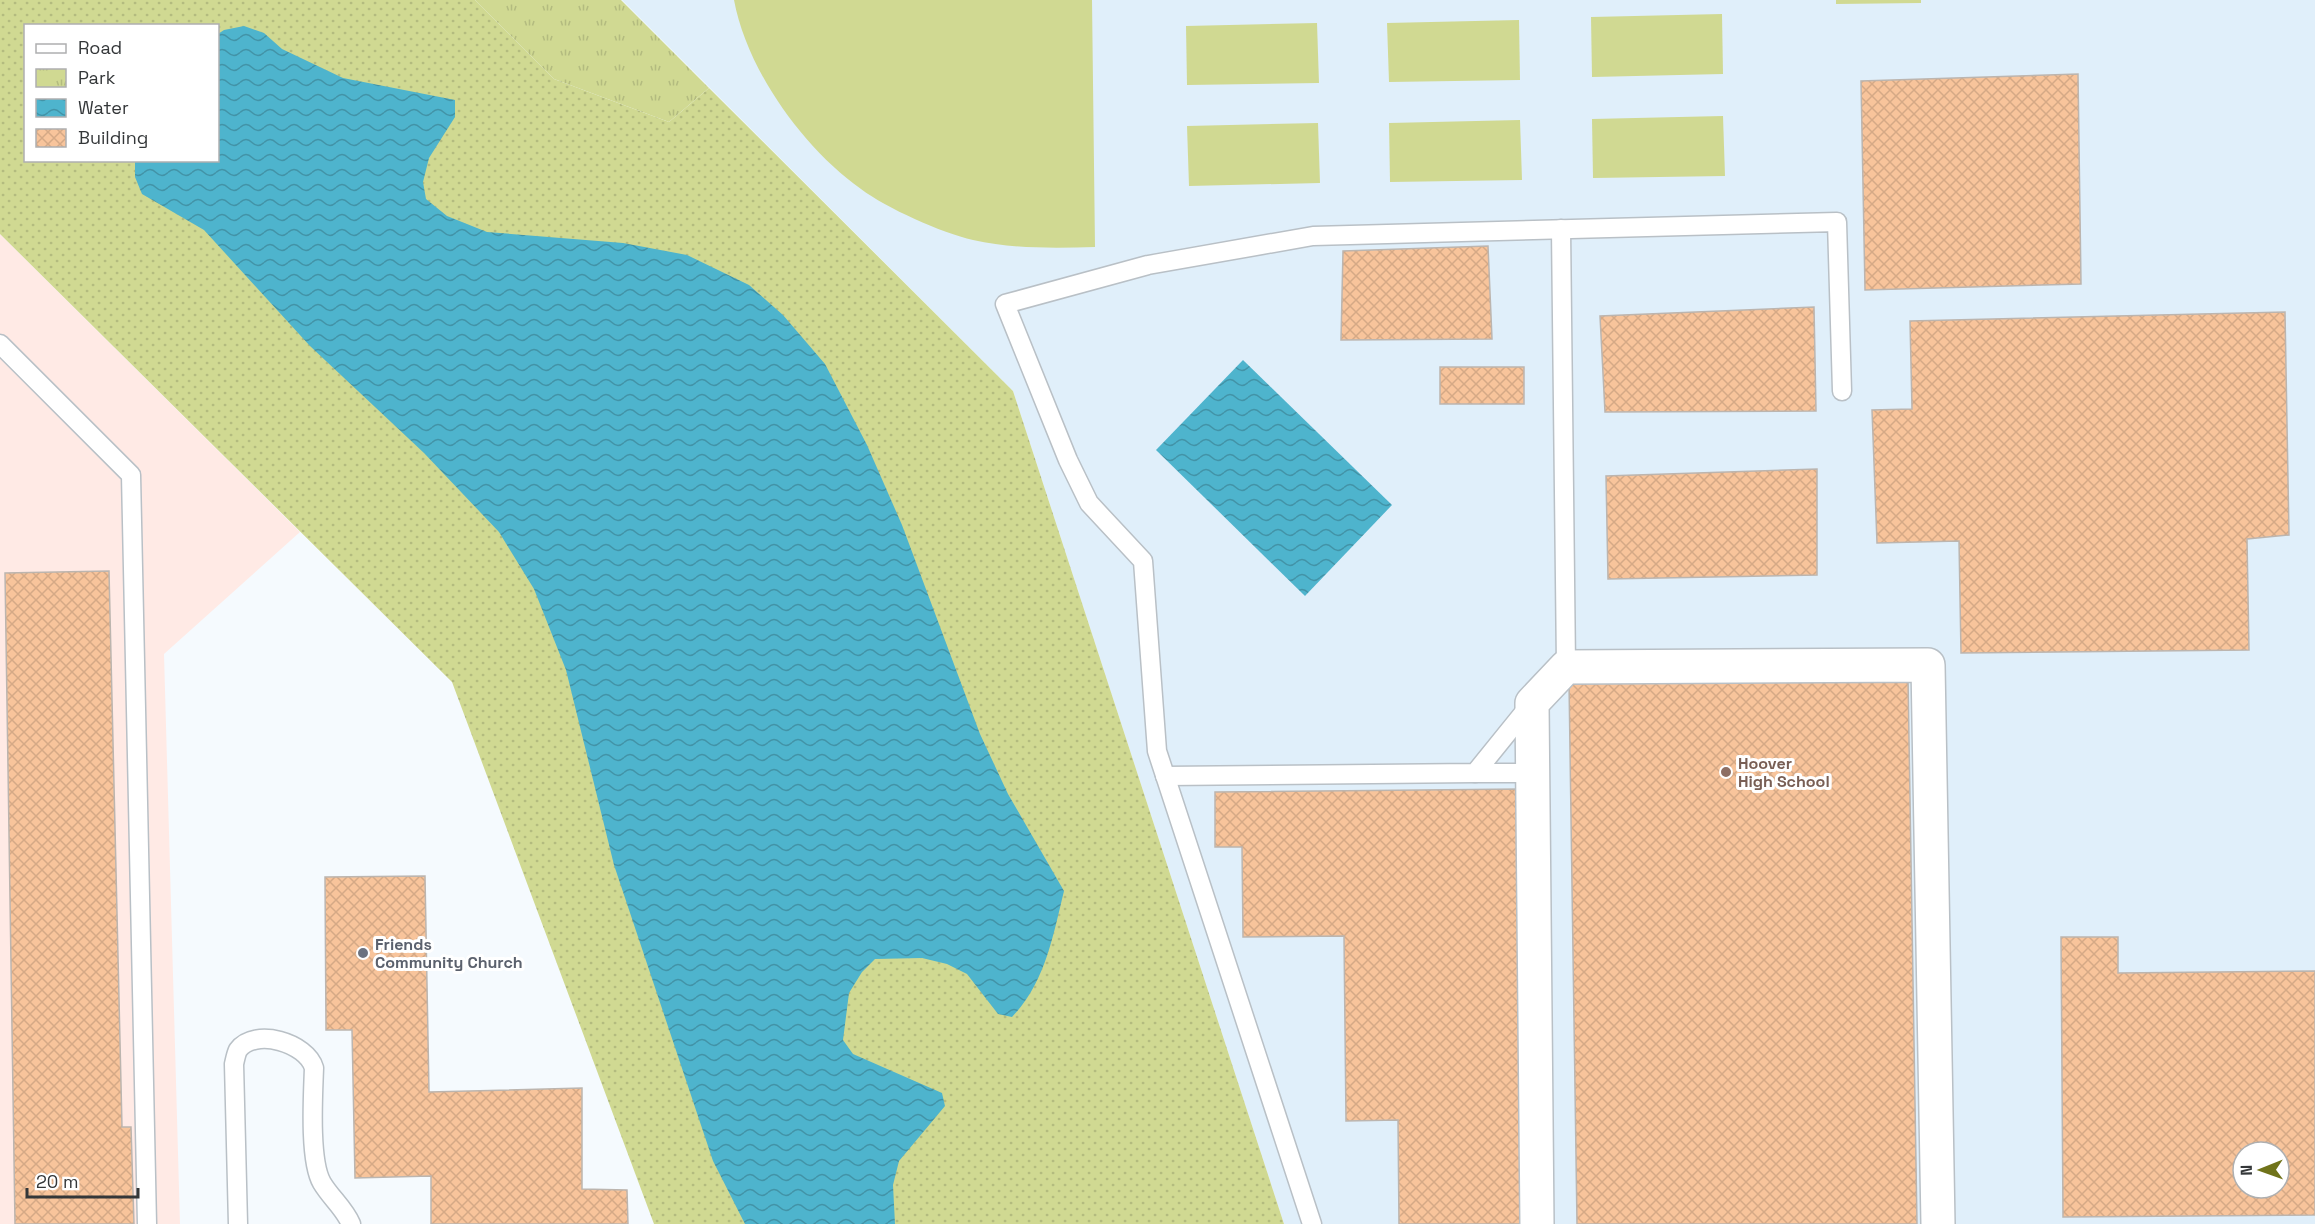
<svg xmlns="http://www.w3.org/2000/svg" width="2315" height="1224" font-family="'Space Grotesk',sans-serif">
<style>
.commercial{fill:#ffeae5}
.built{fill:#e0effa;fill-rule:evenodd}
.grass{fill:url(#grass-dots);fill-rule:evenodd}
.park{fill:url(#park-tufts)}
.pitch{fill:#d0d992}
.water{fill:url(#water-waves)}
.building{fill:url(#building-cross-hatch);stroke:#bcb5af;stroke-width:1.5;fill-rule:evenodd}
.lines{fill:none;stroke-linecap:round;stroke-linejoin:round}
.lane-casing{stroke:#b9c0c6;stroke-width:21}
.street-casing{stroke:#b9c0c6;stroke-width:36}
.lane{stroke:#fff;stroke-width:18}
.street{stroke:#fff;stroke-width:33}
.education-dot{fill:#8d6e63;stroke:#fff;stroke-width:2}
.worship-dot{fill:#6b7280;stroke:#fff;stroke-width:2}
.labels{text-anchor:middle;stroke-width:6;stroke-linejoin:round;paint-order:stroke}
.education-label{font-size:16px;font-weight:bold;fill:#785e54;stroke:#fff;text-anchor:start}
.worship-label{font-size:16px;font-weight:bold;fill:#5b616d;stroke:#fff;text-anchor:start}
</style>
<defs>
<pattern id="grass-dots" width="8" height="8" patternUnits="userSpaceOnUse" patternTransform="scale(1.5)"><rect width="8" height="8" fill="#d0d992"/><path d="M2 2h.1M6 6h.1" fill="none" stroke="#b3bb7f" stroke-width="1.8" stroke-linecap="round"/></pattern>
<pattern id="park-tufts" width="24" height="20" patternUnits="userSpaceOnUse" patternTransform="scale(1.5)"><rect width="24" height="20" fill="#d0d992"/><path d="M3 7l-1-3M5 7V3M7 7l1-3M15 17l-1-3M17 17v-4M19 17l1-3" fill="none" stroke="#b3bb7f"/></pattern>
<pattern id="water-waves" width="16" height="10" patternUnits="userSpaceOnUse" patternTransform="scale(1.5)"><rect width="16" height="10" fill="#4eb4cd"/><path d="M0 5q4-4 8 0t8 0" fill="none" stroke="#4293a7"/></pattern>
<pattern id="building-cross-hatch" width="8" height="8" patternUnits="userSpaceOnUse" patternTransform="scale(1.5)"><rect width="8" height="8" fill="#f8c49b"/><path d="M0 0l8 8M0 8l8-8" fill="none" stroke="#d5a986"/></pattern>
</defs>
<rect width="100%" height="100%" fill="#f5fafe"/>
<!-- commercial -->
<path class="commercial" d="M0,234l300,298 -136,122 16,570h-180z"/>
<!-- built -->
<path class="built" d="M622,0h1693v1224h-1031l-271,-833zM2243,1152h36v36h-36z"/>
<!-- grass -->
<path class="grass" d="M0,0h475l79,79 115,43 40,-34 304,303 271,833h-630l-202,-542 -452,-448zM26,26h192v134h-192z"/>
<!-- park -->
<path class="park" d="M475,0h146l88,88 -40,34 -115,-43z"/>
<!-- pitch -->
<g class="pitch">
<path d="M734,0h358l3,247c-40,1 -82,2 -122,-7 -31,-7 -87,-32 -112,-51 -58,-41 -114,-119 -127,-189z"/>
<path d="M1836,0h85v3l-85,1z"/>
<path d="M1722,14l1,60 -131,3 -1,-60z"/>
<path d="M1519,20l1,60 -131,2 -2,-59z"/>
<path d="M1317,23l2,60 -132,2 -1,-59z"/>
<path d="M1723,116l2,60 -132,2 -1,-59z"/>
<path d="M1520,120l2,60 -132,2 -1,-59z"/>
<path d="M1318,123l2,60 -131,3 -2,-60z"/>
</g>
<!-- water -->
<g class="water">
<path d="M244,26l20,7 18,16 61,29 112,22v17l-26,41 -6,24 3,17 21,17 40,16 136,11 64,12 62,30 34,30 42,49 42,81 35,80 78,209 28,60 56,97c-11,45 -19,92 -52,126l-14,-3 -31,-40 -20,-10 -25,-6 -47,1 -13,13 -13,21 -6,47 10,14 89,39 3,13 -46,55 -6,24 2,39h-150l-32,-63 -99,-296 -48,-195 -32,-81 -35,-57 -75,-79 -114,-107 -106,-116 -62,-36 -7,-17v-16l83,-1v-126l6,-4z"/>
<path d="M1243,360l149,145 -87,91 -149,-146z"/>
</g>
<!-- building -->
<g class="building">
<path d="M2078,74l3,210 -216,6 -4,-209z"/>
<path d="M1488,246l4,93 -151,1 2,-89z"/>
<path d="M1814,307l2,104 -211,1 -5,-96z"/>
<path d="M2285,312l4,223 -42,4 2,111 -288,3 -2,-112 -82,2 -5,-133 40,-1 -2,-88z"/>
<rect x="1440" y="367" width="84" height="37"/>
<path d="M1817,469v106l-209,4 -2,-103z"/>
<path d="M109,571l13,556h9l3,97h-119l-10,-651z"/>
<path d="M1908,677l9,547h-340l-8,-542z"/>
<path d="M1521,789l3,435h-125l-1,-104 -52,1 -2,-185 -101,1 -1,-90h-27v-55z"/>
<path d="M425,876l4,216 153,-4v101l45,1 1,34h-197v-48l-76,2 -3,-148h-26l-1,-153z"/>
<path d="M2061,937h57v36l197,-2v244l-252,2zM2243,1152h36v36h-36z"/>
</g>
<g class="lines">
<defs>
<g id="lane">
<path d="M1561,229l5,438"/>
<path d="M0,344l131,131 16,749"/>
<path d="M1475,773h58"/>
<path d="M1165,776l310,-3 55,-68"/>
<path d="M238,1224l-4,-160c1,-4 2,-10 4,-14 17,-23 69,-7 76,18 -1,27 -5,93 8,115 9,15 22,25 29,41"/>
<path d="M1312,1224l-155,-473 -14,-190 -54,-58 -21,-43 -63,-156 143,-39 165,-29 524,-14 5,169"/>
</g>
<path id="street" d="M1537,1224l-5,-521 34,-36 362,-2 10,559"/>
</defs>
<!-- lane casing -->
<use href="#lane" class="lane-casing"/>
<!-- street casing -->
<use href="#street" class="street-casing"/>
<!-- lane -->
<use href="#lane" class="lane"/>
<!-- street -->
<use href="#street" class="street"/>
</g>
<!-- markers -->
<circle class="education-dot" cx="1726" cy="772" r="6"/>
<circle class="worship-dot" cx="363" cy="953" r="6"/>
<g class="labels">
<!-- education labels -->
<g class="education-label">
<text x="1738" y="769">Hoover<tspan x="1738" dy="18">High School</tspan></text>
</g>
<!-- worship labels -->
<g class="worship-label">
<text x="375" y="950">Friends<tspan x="375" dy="18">Community Church</tspan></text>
</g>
</g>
<!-- legend -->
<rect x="24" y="24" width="195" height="138" fill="#ffffff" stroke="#aeafb0" stroke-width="1.5"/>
<rect x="36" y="44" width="30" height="9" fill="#ffffff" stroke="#aeafb0" stroke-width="1.5"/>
<text x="78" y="54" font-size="18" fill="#343739">Road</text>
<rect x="36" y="69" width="30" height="18" fill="url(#park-tufts)" stroke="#aeafb0" stroke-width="1.5"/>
<text x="78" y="84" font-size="18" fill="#343739">Park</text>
<rect x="36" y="99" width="30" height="18" fill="url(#water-waves)" stroke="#aeafb0" stroke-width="1.5"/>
<text x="78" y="114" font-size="18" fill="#343739">Water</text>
<rect x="36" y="129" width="30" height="18" fill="url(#building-cross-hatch)" stroke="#aeafb0" stroke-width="1.5"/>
<text x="78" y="144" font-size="18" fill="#343739">Building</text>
<!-- north arrow -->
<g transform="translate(2261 1170) rotate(269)"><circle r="28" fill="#ffffff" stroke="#aeafb0" stroke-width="1.5"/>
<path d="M0-4.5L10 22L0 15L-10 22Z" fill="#70731a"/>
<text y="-9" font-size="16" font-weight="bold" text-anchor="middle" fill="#343739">N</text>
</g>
<!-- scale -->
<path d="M27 1188v9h111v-9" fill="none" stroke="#343739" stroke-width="3"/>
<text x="36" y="1188" font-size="18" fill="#343739" stroke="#ffffff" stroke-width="4.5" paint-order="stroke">20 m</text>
</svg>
